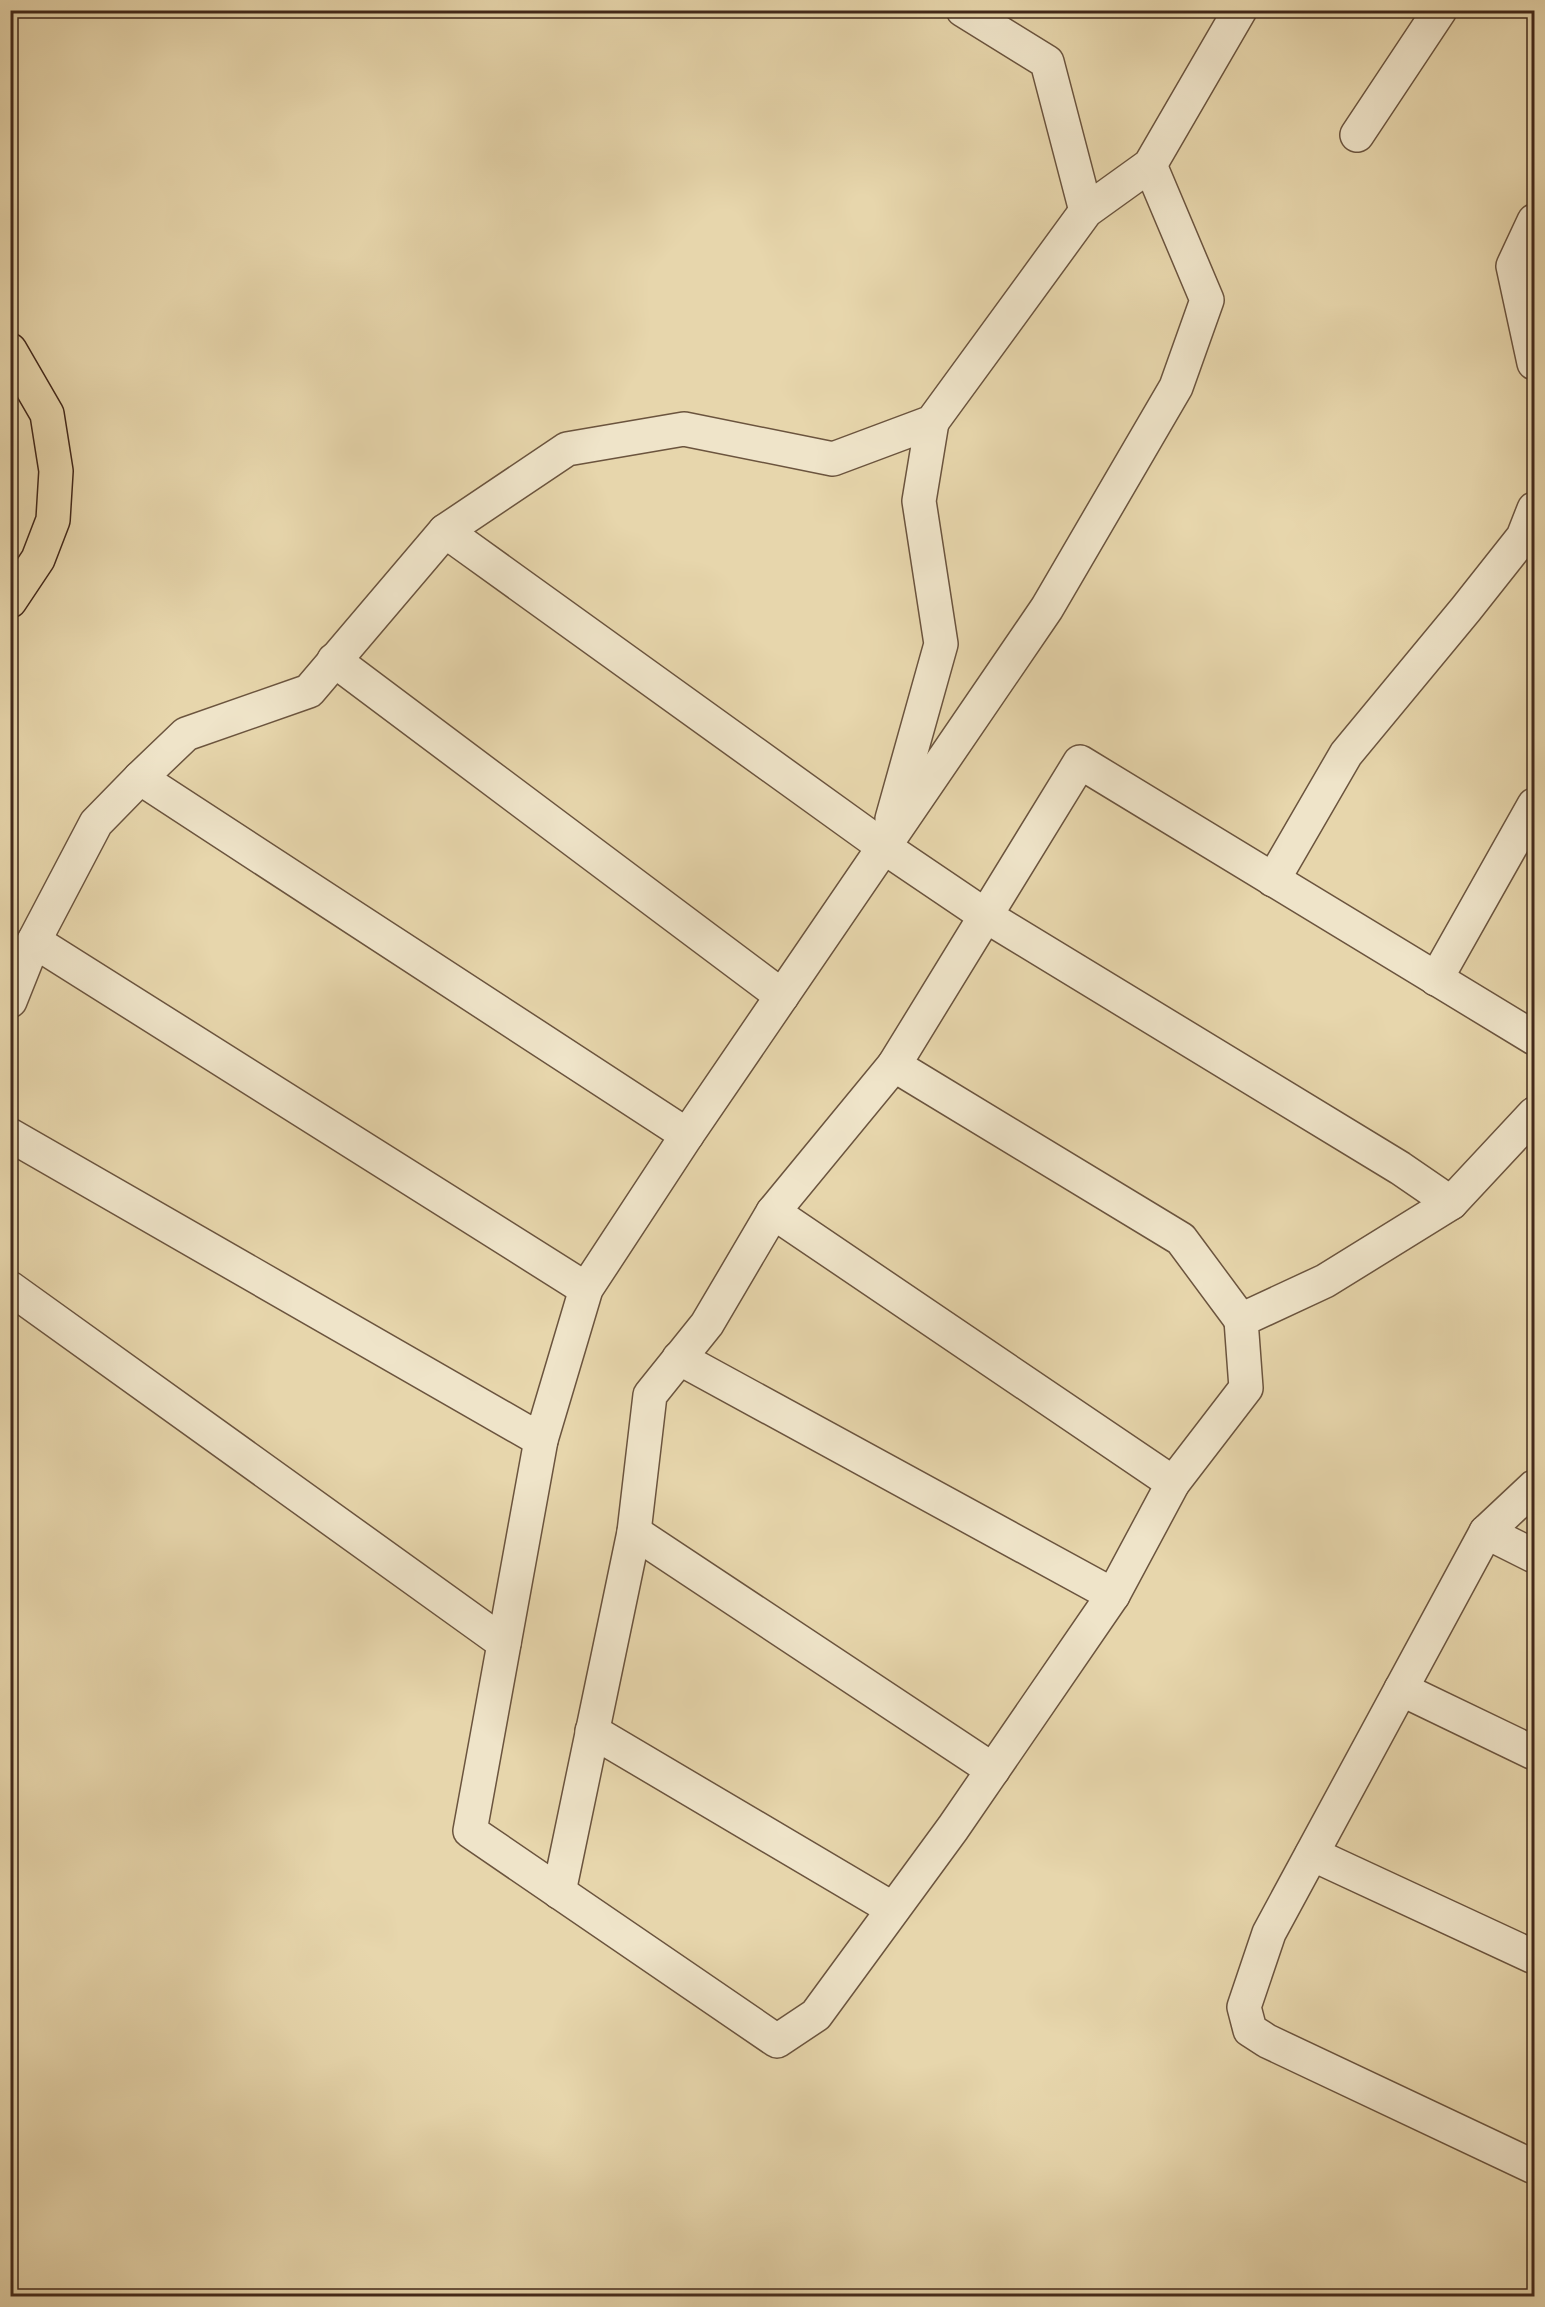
<svg xmlns="http://www.w3.org/2000/svg" width="1545" height="2307" font-family="'IM FELL Great Primer',serif">
<style>
.lines{fill:none;stroke-linecap:round;stroke-linejoin:round}
.minor-casing{stroke:#6b543e;stroke-width:36}
.major-casing{stroke:#42281a;stroke-width:36}
.minor{stroke:#efe4c9;stroke-width:33}
.major{stroke:#e7d6ac;stroke-width:33}
</style>
<rect width="100%" height="100%" fill="#e7d6ac"/>
<filter id="stains"><feTurbulence type="fractalNoise" baseFrequency=".00333" numOctaves="4"/><feColorMatrix values="0 0 0 0 .2 0 0 0 0 .09 0 0 0 0 .02 0 0 0 .5 -.17"/></filter>
<radialGradient id="worn" r=".72"><stop offset=".6" stop-color="#630" stop-opacity="0"/><stop offset="1" stop-color="#630" stop-opacity=".3"/></radialGradient>
<g class="lines">
<defs>
<g id="minor">
<path d="M963,10l84,52 39,149"/>
<path d="M1357,135l83,-125"/>
<path d="M1534,221l-21,45 21,97"/>
<path d="M445,531l439,316 102,69 414,252 51,35"/>
<path d="M334,660l448,336"/>
<path d="M140,778l547,357"/>
<path d="M892,819l49,-175 -22,-143 13,-79"/>
<path d="M1273,880l73,-126 120,-145 57,-72 11,-28"/>
<path d="M34,941l552,348"/>
<path d="M1436,979l98,-174"/>
<path d="M10,1001l24,-60 62,-118 44,-45 46,-44 123,-43 136,-160 122,-82 117,-20 149,30 99,-37 154,-211 64,-46 90,-155"/>
<path d="M10,1135l531,305 45,-151 101,-154 360,-527 129,-221 31,-87 -57,-135"/>
<path d="M773,1212l400,271"/>
<path d="M10,1288l494,355"/>
<path d="M1241,1320l-60,-81 -287,-174 186,-303 454,276"/>
<path d="M679,1358l434,237"/>
<path d="M541,1440l-71,391 307,210 39,-26 137,-187 160,-233 60,-112 73,-95 -5,-68 84,-39 126,-78 83,-89"/>
<path d="M1534,1487l-48,45 -217,401 -25,74 6,23 17,11 267,126"/>
<path d="M634,1532l359,238"/>
<path d="M1486,1532l48,24"/>
<path d="M1401,1689l133,64"/>
<path d="M592,1731l301,178"/>
<path d="M1312,1854l222,103"/>
<path d="M559,1892l75,-360 16,-137 57,-71 66,-112 121,-147"/>
</g>
<path id="major" d="M10,350l37,64 9,57 -3,49 -15,39 -28,42"/>
</defs>
<!-- minor casing -->
<use href="#minor" class="minor-casing"/>
<!-- major casing -->
<use href="#major" class="major-casing"/>
<!-- minor -->
<use href="#minor" class="minor"/>
<!-- major -->
<use href="#major" class="major"/>
</g>
<!-- margin -->
<rect width="1545" height="2307" fill="none" stroke="#e7d6ac" stroke-width="36"/>
<rect x="12" y="12" width="1521" height="2283" fill="none" stroke="#42281a" stroke-width="3"/>
<rect x="18" y="18" width="1509" height="2271" fill="none" stroke="#42281a" stroke-width="1.5"/>
<rect width="100%" height="100%" filter="url(#stains)"/>
<rect width="100%" height="100%" fill="url(#worn)"/>
</svg>
